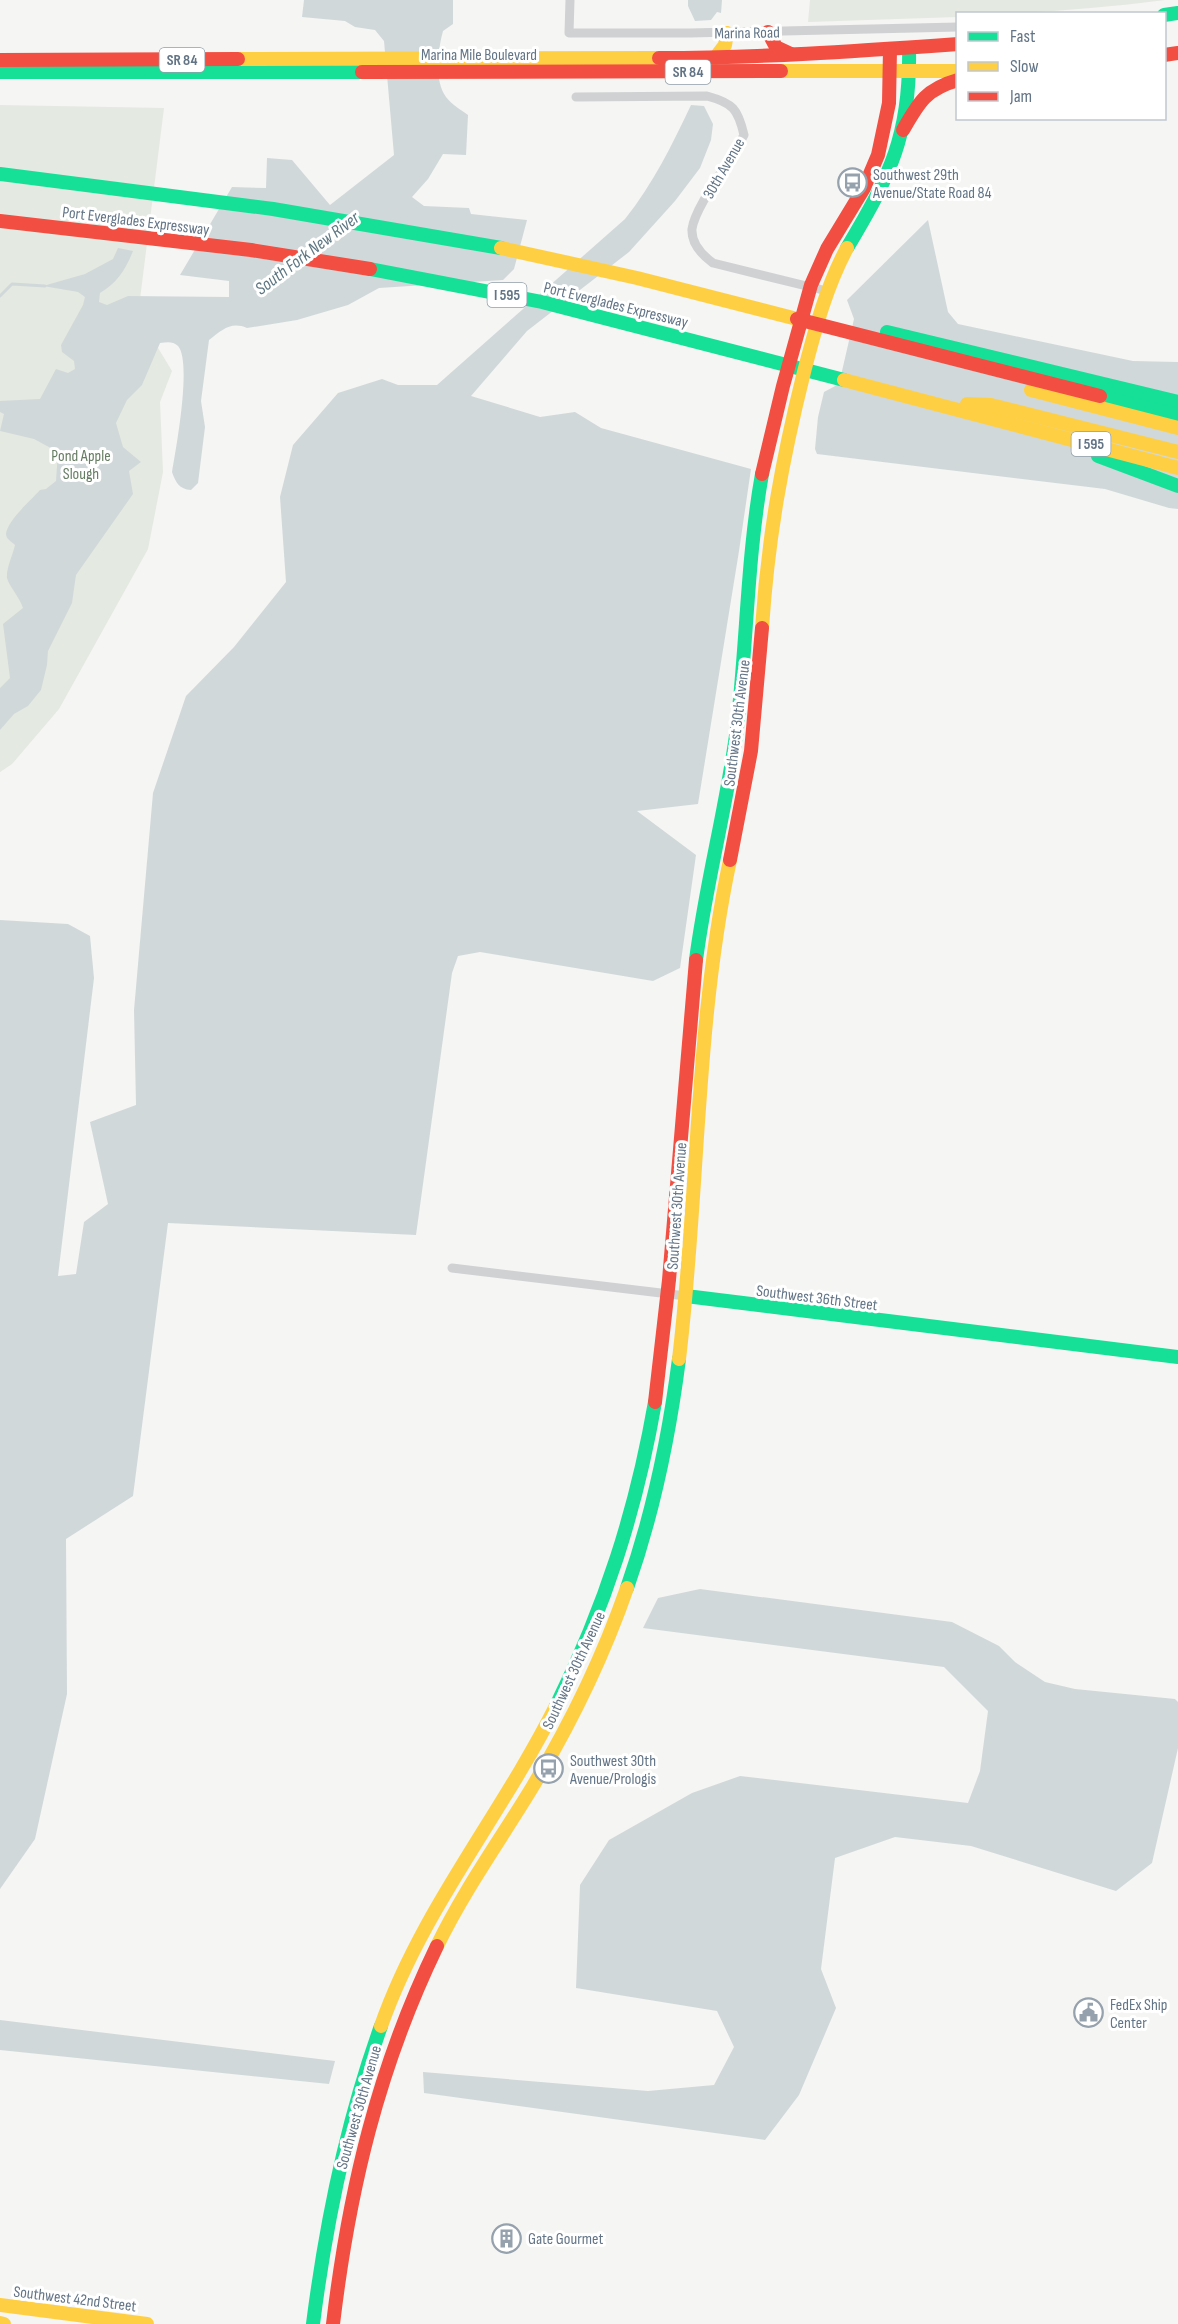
<svg xmlns="http://www.w3.org/2000/svg" width="1178" height="2324" font-family="'Sofia Sans Condensed',sans-serif">
<style>
.green{fill:#e4e9e1}
.water{fill:#d1d8da}
.lines{fill:none;stroke-linecap:round;stroke-linejoin:round}
.stream{stroke:#d1d8da;stroke-width:3}
.street{stroke:#d0d1d2;stroke-width:9}
.fast{stroke:#16e098;stroke-width:14}
.slow{stroke:#ffcf43;stroke-width:14}
.jam{stroke:#f24e42;stroke-width:14}
.labels{text-anchor:middle;stroke-width:6;stroke-linejoin:round;paint-order:stroke}
.shield{fill:#fff;stroke:#919eaa;stroke-width:1.5}
.shield-label{font-size:15px;font-weight:bold;fill:#627486}
.street-label{font-size:16px;fill:#627486;stroke:#fff}
.poi-label{font-size:16px;fill:#627486;stroke:#fff;text-anchor:start}
.park-label{font-size:16px;fill:#657d62;stroke:#fff}
.water-label{font-size:18px;font-style:italic;fill:#5e7783;stroke:#fff}
</style>
<rect width="100%" height="100%" fill="#f5f5f3"/>
<!-- green -->
<g class="green">
<path d="M810,0h355c-69,9 -138,14 -207,14l-1,3 -149,5z"/>
<path d="M0,105l164,3 -26,207 34,56 -12,31 3,70 -15,77 -89,160 -47,55 -12,8z"/>
</g>
<!-- water -->
<g class="water">
<path d="M304,0h149v24l-10,7c-5,18 -9,50 3,66 5,7 15,13 22,18l-2,40 -23,-1 -15,25 -16,18 12,9 45,2 2,6 56,6 -13,49 -11,11 -124,8 -31,17 -51,15 -50,8c-16,-7 -25,2 -38,12l-8,61 4,26 -7,56 -7,7c-12,-1 -15,-7 -19,-18 4,-23 20,-110 6,-126 -5,-5 -11,-4 -18,-3l-18,42 -15,15 -11,23 7,24 18,15 -12,9 4,23 -57,81 -4,28 -24,48 -1,14 -6,25 -13,16 -14,8 -14,16v-42l10,-10 -7,-54 20,-16c-3,-10 -14,-22 -16,-30 -1,-9 6,-24 8,-33 -3,-3 -9,-6 -9,-11 1,-13 25,-34 34,-44l6,-1 10,-8 2,-29 -24,-13 -34,-8 4,-17 -4,-2v-11l40,-2 16,-30 12,4 7,-4 -1,-8 -12,-9 -1,-7 22,-40 2,-8 -7,-5 -35,-6 42,-12 28,-15 5,-11 15,3c-7,18 -16,32 -33,42l-1,9 8,3 21,-9 101,1v-16l-49,-6 52,-88 34,1 1,-30 25,2 38,45 64,-50 -10,-114 -9,-11 -20,-3 -10,-6 -43,-4z"/>
<path d="M688,0h34l-1,13 -4,-1 -6,8 -16,1 -7,-15z"/>
<path d="M691,105l13,1 9,18 -2,16 -11,28 -25,33 -46,51 -102,79 -56,65 69,21 35,-5 26,16 150,41 -12,82 -41,253 -61,7 59,44 -16,113 -27,13 -173,-29 -22,4 -6,17 -36,262 -248,-12 -35,273 -67,43 1,155 -32,145 -35,50v-969l68,4 22,12 4,42 -36,298 18,-2 8,-52 24,-18 -18,-82 46,-17 -2,-95 19,-217 33,-97 48,-49 52,-65 -6,-85 13,-52 45,-52 44,-14 16,6h39l188,-166c28,-35 47,-74 66,-114z"/>
<path d="M928,220l20,92 10,12 175,37 45,1v147l-9,-1 -64,-19 -288,-35 -2,-5 3,-32 6,-25 15,-8 15,-65 -7,-19z"/>
<path d="M700,1589l252,33 47,24 16,16 30,20 30,7 100,10 3,3v46l-26,115 -36,28 -145,-45 -76,-9 -60,21 -14,111 15,39 -37,87 -34,45 -341,-47 -1,-21 225,19 66,-6 20,-38 -17,-36 -141,-23 4,-103 29,-45 83,-47 48,-17 228,27 12,-32 8,-60 -44,-44 -301,-39 15,-30z"/>
<path d="M0,2020l335,41 -6,23 -329,-34z"/>
</g>
<g class="lines">
<!-- stream -->
<path class="stream" d="M0,296l12,-12 33,2"/>
<!-- street -->
<g class="street">
<path d="M570,0l-1,33h121l268,-6"/>
<path d="M576,97l131,-1c26,7 31,13 37,39 -12,24 -49,71 -52,94 -1,15 10,26 21,34l114,28"/>
<path d="M452,1268l234,28"/>
</g>
<!-- fast -->
<g class="fast">
<path d="M1164,15l14,-2"/>
<path d="M0,72h362"/>
<path d="M0,174l273,35 228,39"/>
<path d="M847,248c43,-72 64,-114 62,-200"/>
<path d="M370,269l172,33 302,78"/>
<path d="M887,332l291,70"/>
<path d="M1100,396l78,19"/>
<path d="M1098,456l80,30"/>
<path d="M696,960c10,-78 31,-154 41,-232 10,-85 10,-170 25,-254"/>
<path d="M686,1296l492,61"/>
<path d="M627,1588c26,-74 42,-151 52,-229"/>
<path d="M556,1706c49,-99 80,-195 99,-304"/>
<path d="M313,2324c13,-102 33,-201 68,-298"/>
</g>
<!-- slow -->
<g class="slow">
<path d="M715,58l10,-13 2,-12"/>
<path d="M238,59l421,-1"/>
<path d="M781,71h177"/>
<path d="M501,248l136,30 160,41"/>
<path d="M844,380l334,88"/>
<path d="M1031,390l147,38"/>
<path d="M967,404l24,1 187,47"/>
<path d="M762,628c6,-91 20,-168 42,-256 11,-42 22,-85 43,-124"/>
<path d="M679,1359c20,-166 16,-335 51,-499"/>
<path d="M437,1946c27,-56 64,-107 96,-160 38,-63 70,-129 94,-198"/>
<path d="M381,2026c41,-117 120,-210 175,-320"/>
<path d="M0,2305l147,19"/>
<path d="M0,2323l4,1"/>
</g>
<!-- jam -->
<g class="jam">
<path d="M768,32l8,15 15,7"/>
<path d="M1164,55l14,-2"/>
<path d="M659,58c100,0 199,-7 299,-14"/>
<path d="M0,60l238,-1"/>
<path d="M362,72l419,-1"/>
<path d="M903,130c16,-28 23,-41 55,-50"/>
<path d="M0,221l251,29 119,19"/>
<path d="M797,319l303,77"/>
<path d="M762,474l21,-88 28,-101 16,-36 37,-61 14,-33 11,-52 1,-54"/>
<path d="M730,860l21,-109 11,-123"/>
<path d="M655,1402l14,-122 27,-320"/>
<path d="M333,2324c16,-134 45,-256 104,-378"/>
</g>
</g>
<!-- icons -->
<defs>
<symbol id="bus-ring" viewBox="-11 -11 22 22"><circle r="9.5" fill="#fff" stroke="#95a1ac" stroke-width="1.5"/><path d="M-5-6H5V4H4V6H2V4H-2V6H-4V4H-5ZM-3.5-4V0h7V-4ZM-3.5 1.2v1.5H-2V1.2ZM2 1.2v1.5H3.5V1.2Z" fill="#95a1ac"/></symbol>
<symbol id="civic-ring" viewBox="-11 -11 22 22"><circle r="9.5" fill="#fff" stroke="#95a1ac" stroke-width="1.5"/><path d="M-.6-6.5H3V-4.5H.6V-3L4-1V1h2V6H-6V1h2V-1L-.6-3ZM-1.2 2.5V6h2.4V2.5Z" fill="#95a1ac"/></symbol>
<symbol id="building-ring" viewBox="-11 -11 22 22"><circle r="9.5" fill="#fff" stroke="#95a1ac" stroke-width="1.5"/><path d="M-4-6H4V6H1V3H-1V6H-4ZM-2.5-4.3h1.7v1.8h-1.7ZM.8-4.3h1.7v1.8H.8ZM-2.5-1h1.7V.8h-1.7ZM.8-1h1.7V.8H.8Z" fill="#95a1ac"/></symbol>
</defs>
<g fill-rule="evenodd">
<use href="#bus-ring" x="836" y="166" width="33" height="33"/>
<use href="#bus-ring" x="532" y="1752" width="33" height="33"/>
<use href="#civic-ring" x="1072" y="1996" width="33" height="33"/>
<use href="#building-ring" x="490" y="2222" width="33" height="33"/>
</g>
<g class="labels">
<!-- shield labels -->
<g class="shield">
<rect x="159.5" y="48" width="45" height="24" rx="4.5"/>
<rect x="665.5" y="60" width="45" height="24" rx="4.5"/>
<rect x="487.5" y="283" width="39" height="24" rx="4.5"/>
<rect x="1071.5" y="432" width="39" height="24" rx="4.5"/>
</g>
<g class="shield-label">
<text x="182" y="65">SR 84</text>
<text x="688" y="77">SR 84</text>
<text x="507" y="300">I 595</text>
<text x="1091" y="449">I 595</text>
</g>
<!-- street labels -->
<g class="street-label">
<text transform="translate(747 32) rotate(-1)" y="6">Marina Road</text>
<text x="479" y="60">Marina Mile Boulevard</text>
<text transform="translate(723 168) rotate(-60)" y="6">30th Avenue</text>
<text transform="translate(136 220) rotate(7)" y="6">Port Everglades Expressway</text>
<text transform="translate(616 304) rotate(14)" y="6">Port Everglades Expressway</text>
<text transform="translate(736 723) rotate(-83)" y="6">Southwest 30th Avenue</text>
<text transform="translate(676 1206) rotate(-86)" y="6">Southwest 30th Avenue</text>
<text transform="translate(817 1297) rotate(7)" y="6">Southwest 36th Street</text>
<text transform="translate(573 1670) rotate(-65)" y="6">Southwest 30th Avenue</text>
<text transform="translate(358 2107) rotate(-74)" y="6">Southwest 30th Avenue</text>
<text transform="translate(75 2298) rotate(7)" y="6">Southwest 42nd Street</text>
</g>
<!-- poi labels -->
<g class="poi-label">
<text x="873" y="180">Southwest 29th<tspan x="873" dy="18">Avenue/State Road 84</tspan></text>
<text x="570" y="1766">Southwest 30th<tspan x="570" dy="18">Avenue/Prologis</tspan></text>
<text x="1110" y="2010">FedEx Ship<tspan x="1110" dy="18">Center</tspan></text>
<text x="528" y="2244">Gate Gourmet</text>
</g>
<!-- park labels -->
<g class="park-label">
<text x="81" y="461">Pond Apple<tspan x="81" dy="18">Slough</tspan></text>
</g>
<!-- water labels -->
<g class="water-label">
<text transform="translate(307 253) rotate(-37)" y="6">South Fork New River</text>
</g>
</g>
<!-- legend -->
<rect x="956" y="12" width="210" height="108" fill="#ffffff" stroke="#c0c7cf" stroke-width="1.5"/>
<rect x="968" y="32" width="30" height="9" fill="#16e098" stroke="#c0c7cf" stroke-width="1.5"/>
<text x="1010" y="42" font-size="18" fill="#627486">Fast</text>
<rect x="968" y="62" width="30" height="9" fill="#ffcf43" stroke="#c0c7cf" stroke-width="1.5"/>
<text x="1010" y="72" font-size="18" fill="#627486">Slow</text>
<rect x="968" y="92" width="30" height="9" fill="#f24e42" stroke="#c0c7cf" stroke-width="1.5"/>
<text x="1010" y="102" font-size="18" fill="#627486">Jam</text>
</svg>
